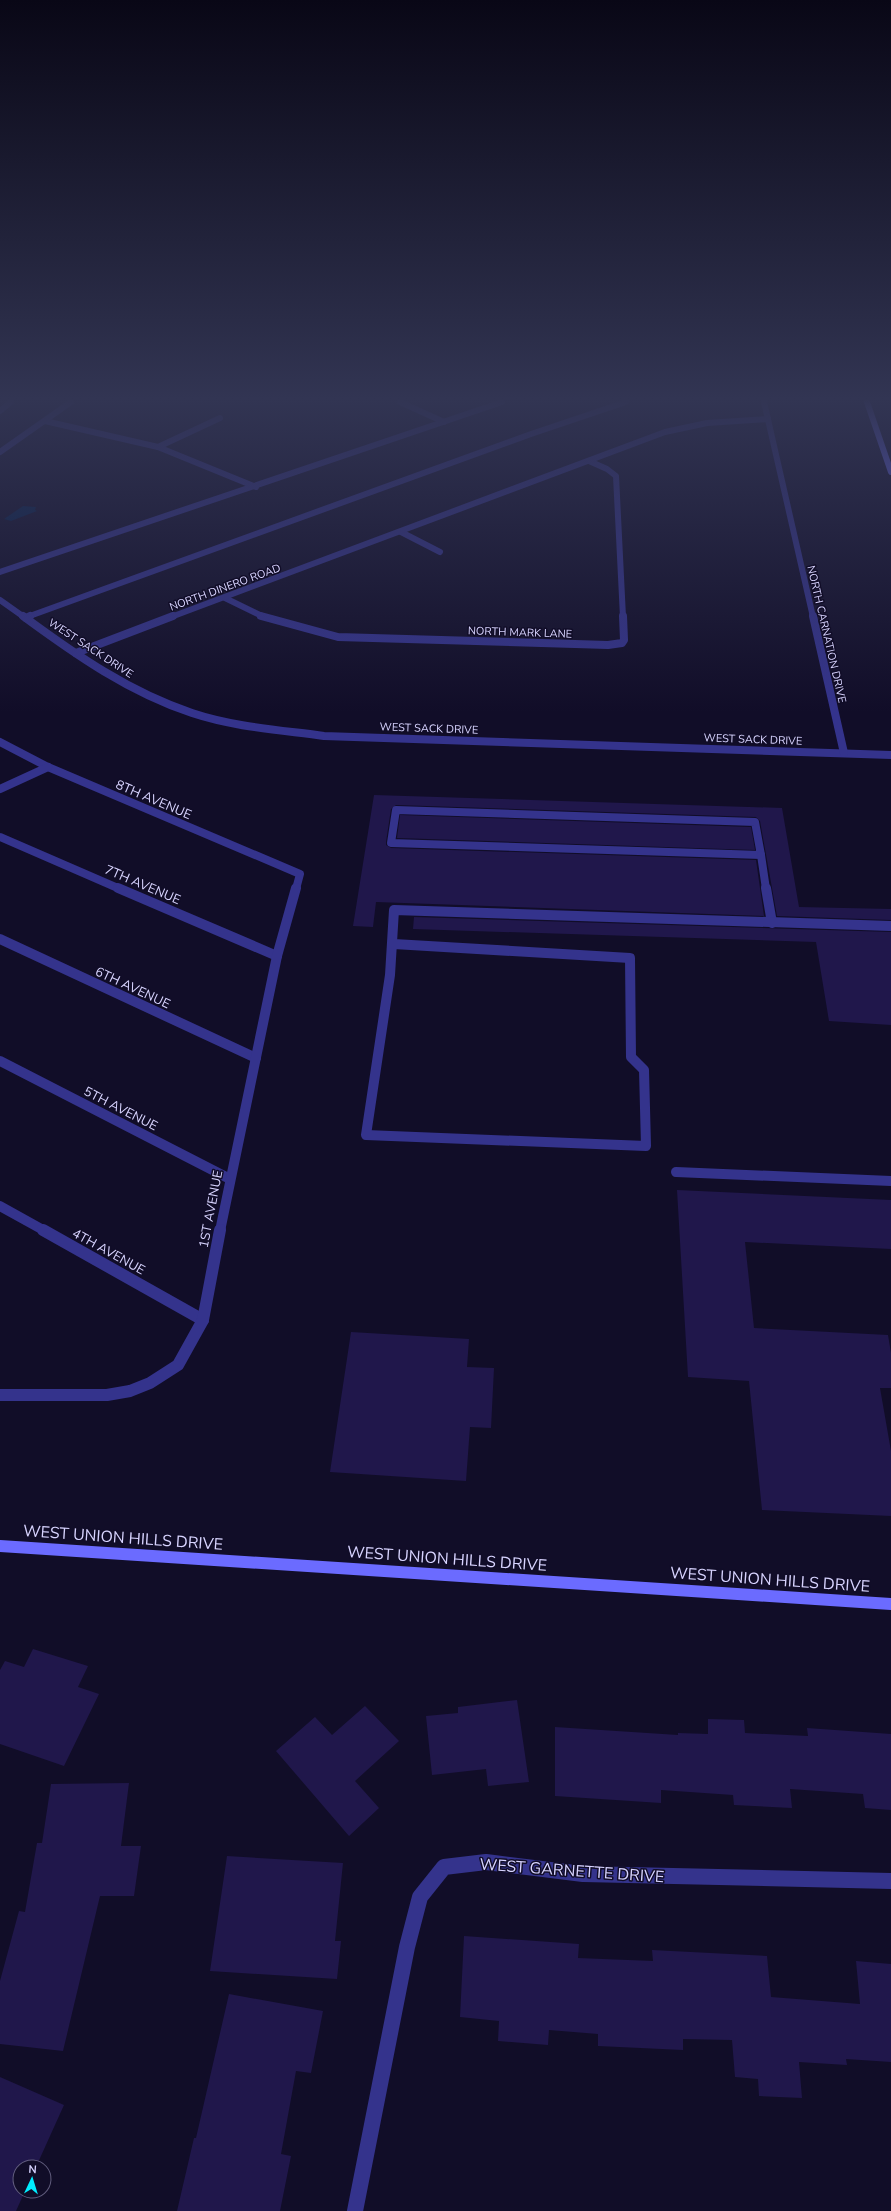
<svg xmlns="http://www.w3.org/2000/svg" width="891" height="2211" font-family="'Nunito Sans',sans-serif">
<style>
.water{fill:#041f4a}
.building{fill:#20174b}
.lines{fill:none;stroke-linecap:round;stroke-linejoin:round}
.lane-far3{stroke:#34338c;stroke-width:6}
.lane-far2{stroke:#34338c;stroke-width:8}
.lane-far1{stroke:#34338c;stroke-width:10}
.lane{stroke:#34338c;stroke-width:12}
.street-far2{stroke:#34338c;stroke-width:6}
.street-far1{stroke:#34338c;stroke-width:8}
.street{stroke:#34338c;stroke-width:16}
.secondary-far1{stroke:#6b6bff;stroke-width:6}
.secondary{stroke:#6b6bff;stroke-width:12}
.labels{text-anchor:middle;stroke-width:3;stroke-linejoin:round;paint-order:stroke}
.far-street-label{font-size:11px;fill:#d8d4ff;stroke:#110d28}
.street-label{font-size:13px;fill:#d8d4ff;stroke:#110d28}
.near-street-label{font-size:16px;fill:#d8d4ff;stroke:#110d28}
</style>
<rect width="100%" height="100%" fill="#110d28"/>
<!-- water -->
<path class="water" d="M23,506l13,1 -1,3 2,1 -26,10 -7,-2z"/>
<!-- building -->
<g class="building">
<path d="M374,795l408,13 17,99 92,2v11l-114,-4 -17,-95 -4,-4 -360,-12 -5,4 -5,33v3l5,3 365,12 8,56 -388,-14 -3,25 -20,-1z"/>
<path d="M400,815l351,12 4,23 -358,-12z"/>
<path d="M414,917l477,15v93l-62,-4 -13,-79 -403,-13z"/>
<path d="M677,1190l214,10v49l-146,-7 9,86 134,7 3,18v35h-11l11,63v65l-129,-6 -13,-129 -61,-4z"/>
<path d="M351,1332l118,7 -2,28 27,1 -3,60 -21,-1 -4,54 -136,-9z"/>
<path d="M33,1649l55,17 -10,21 21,7 -35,72 -64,-22v-74l5,-9 19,6z"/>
<path d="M517,1700l12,82 -41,4 -2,-17 -54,6 -6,-59 32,-3v-6z"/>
<path d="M365,1706l34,35 -44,40 24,27 -30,28 -73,-85 39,-34 17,18z"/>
<path d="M708,1719l36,1 1,13 63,3 -1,-8 84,6v76l-26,-2 -2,-14 -73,-5 2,19 -58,-3 -1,-10 -72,-5v13l-106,-7v-69l123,8v-2l30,1z"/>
<path d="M129,1783l-8,63h20l-7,50h-34l-37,155 -63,-7v-63l19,-70 6,1 12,-69h5l9,-59z"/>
<path d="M227,1856l116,7 -8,78h6l-4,38 -127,-8z"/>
<path d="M464,1936l115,8 -1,14 75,3 -1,-11 115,6 4,41 89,7 -4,-43 35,3v98l-45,-3 1,6 -48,-3 3,36 -43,-2 -1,-17 -23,-2 -3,-37 -49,-1v11l-85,-4v-12l-49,-4 -1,15 -50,-4 1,-20 -39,-4z"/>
<path d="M229,1994l94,17 -12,62 -15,-2 -15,83 10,2 -11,55h-103l17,-73h2z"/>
<path d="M0,2077l64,28 -28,62h-16v24h5l-9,20h-16z"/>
</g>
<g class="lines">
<!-- lane-far3 -->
<g class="lane-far3">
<path d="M0,411l11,-9"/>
<path d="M27,617l504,-183 95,-32"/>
</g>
<!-- lane-far2 -->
<g class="lane-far2">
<path d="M26,618l4,-2"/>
<path d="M0,742l48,25 252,107 -4,15"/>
<path d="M0,789l48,-22"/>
<path d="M396,810l359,12 6,33 -370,-12z"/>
<path d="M0,837l120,52"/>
<path d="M761,855l5,34"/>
</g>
<!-- lane-far1 -->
<g class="lane-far1">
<path d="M118,888l159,68"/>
<path d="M766,888l6,35"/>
<path d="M0,939l256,119"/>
<path d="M394,944l236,14 1,99 13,13 2,76 -280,-11 24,-160 4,-65 497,16"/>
<path d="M0,1061l230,118"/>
<path d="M676,1172l215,9"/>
<path d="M0,1206l45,25"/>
<path d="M220,1231l57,-275 19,-68"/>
</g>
<!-- lane -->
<g class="lane">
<path d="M43,1230l160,90"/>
<path d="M0,1395h107l23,-4 20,-8 28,-18 25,-45 17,-90"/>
</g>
<!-- street-far2 -->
<g class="street-far2">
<path d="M400,402l44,20"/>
<path d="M764,402l49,215"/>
<path d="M45,421l113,26 98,40"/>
<path d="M158,447l62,-29"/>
<path d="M0,452l71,-50"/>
<path d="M589,461l18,8 9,7 7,141"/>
<path d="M401,532l39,20"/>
<path d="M0,572l502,-170"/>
<path d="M225,598l39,19"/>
<path d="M0,600l24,17"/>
<path d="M171,617l494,-185 42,-9 61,-4"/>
</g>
<!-- street-far1 -->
<g class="street-far1">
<path d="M23,616c53,39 106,76 169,97 42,14 88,17 132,23l567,19"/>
<path d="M261,616l77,21 270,8 14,-2 2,-3 -1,-24"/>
<path d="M813,616l31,137"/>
<path d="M76,653l97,-37"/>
</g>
<!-- street -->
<path class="street" d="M355,2211l52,-264 13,-50 24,-30 42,-5 97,12 308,7"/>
<!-- secondary-far1 -->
<path class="secondary-far1" d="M867,402l24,70"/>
<!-- secondary -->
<path class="secondary" d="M0,1546l891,58"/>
</g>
<!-- sky -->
<linearGradient id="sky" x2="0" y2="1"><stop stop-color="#090716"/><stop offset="0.56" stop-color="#323553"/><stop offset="1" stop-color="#323553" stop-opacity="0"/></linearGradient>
<rect width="891" height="712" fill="url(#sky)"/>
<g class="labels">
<!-- far-street labels -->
<g class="far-street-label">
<text transform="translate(225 587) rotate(-20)" y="4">NORTH DINERO ROAD</text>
<text transform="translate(520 632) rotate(2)" y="4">NORTH MARK LANE</text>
<text transform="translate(827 634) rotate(77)" y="4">NORTH CARNATION DRIVE</text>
<text transform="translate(91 648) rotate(33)" y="4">WEST SACK DRIVE</text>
<text transform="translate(429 728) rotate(2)" y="4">WEST SACK DRIVE</text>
<text transform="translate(753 739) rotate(2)" y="4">WEST SACK DRIVE</text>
</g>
<!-- street labels -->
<g class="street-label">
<text transform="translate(154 799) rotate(23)" y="5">8TH AVENUE</text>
<text transform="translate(143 884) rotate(23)" y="5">7TH AVENUE</text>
<text transform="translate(133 987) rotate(25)" y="5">6TH AVENUE</text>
<text transform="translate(121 1108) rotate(27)" y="5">5TH AVENUE</text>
<text transform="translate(210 1209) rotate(-79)" y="5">1ST AVENUE</text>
<text transform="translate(109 1251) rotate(29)" y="5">4TH AVENUE</text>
</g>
<!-- near-street labels -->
<g class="near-street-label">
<text transform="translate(123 1537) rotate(4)" y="6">WEST UNION HILLS DRIVE</text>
<text transform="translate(447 1558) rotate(4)" y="6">WEST UNION HILLS DRIVE</text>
<text transform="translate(770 1579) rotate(4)" y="6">WEST UNION HILLS DRIVE</text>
<text transform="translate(572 1870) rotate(4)" y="6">WEST GARNETTE DRIVE</text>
</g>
</g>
<!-- north arrow -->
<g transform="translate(32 2179) rotate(4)"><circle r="19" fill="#110d28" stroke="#615d7e"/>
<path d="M0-3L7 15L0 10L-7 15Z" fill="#00edff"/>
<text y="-6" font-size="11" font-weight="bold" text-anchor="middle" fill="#d8d4ff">N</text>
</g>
</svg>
